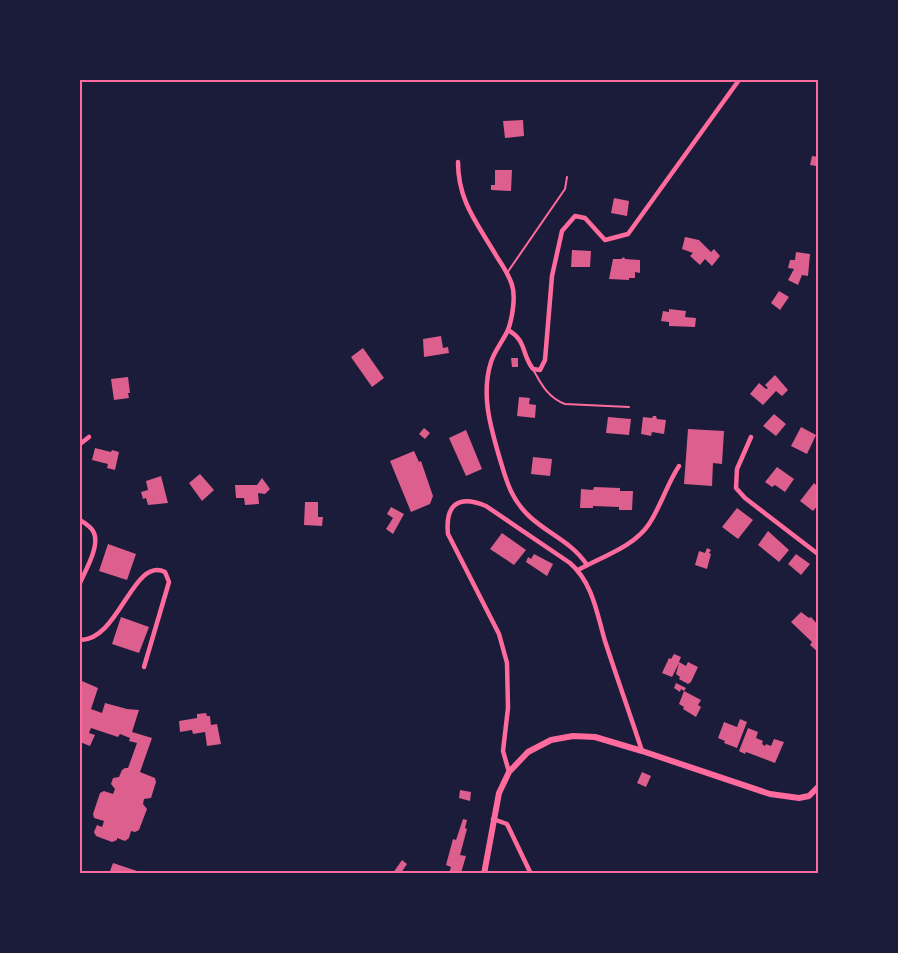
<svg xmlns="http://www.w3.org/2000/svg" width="898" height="953" font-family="Arial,sans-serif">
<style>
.building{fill:#dd5f8e}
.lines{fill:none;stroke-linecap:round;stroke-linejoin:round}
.service{stroke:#ff6b9d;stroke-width:2}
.minor{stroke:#ff6b9d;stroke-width:4.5}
.tertiary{stroke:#ff6b9d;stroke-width:6}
.neatline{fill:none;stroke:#ff6b9d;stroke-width:2}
</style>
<rect width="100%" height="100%" fill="#1b1b3a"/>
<!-- building -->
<g class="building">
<path d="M523,120l1,16 -19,2 -2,-17z"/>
<path d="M812,156l6,1 -2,9 -6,-1z"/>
<path d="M495,170h17l-1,21 -20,-1v-5h4z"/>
<path d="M614,198l15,3 -2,15 -16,-3z"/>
<path d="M685,237l14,3 12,12 3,-3 6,7 -8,10 -7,-7 -5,6 -10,-9 3,-3 -11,-4z"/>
<path d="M572,250l19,1 -1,16h-19z"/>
<path d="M796,252l14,2 -2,22 -6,-1 -4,10 -10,-5 6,-11 -6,-1 2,-8h5z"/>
<path d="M624,257l1,2 15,1v13l-5,-1v6h-6v2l-20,-1 4,-20h8z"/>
<path d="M779,291l10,6 -9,13 -9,-7z"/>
<path d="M669,309l17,2 -1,6 11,1 -1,9 -26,-1v-4l-8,-1 2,-10 6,1z"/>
<path d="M441,336l2,12 5,-1 1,6 -25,4 -1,-18z"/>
<path d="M363,348l21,30 -12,9 -21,-30z"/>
<path d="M511,358h7v9h-6z"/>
<path d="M775,375l13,15 -6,6 -6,-5 -13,14 -13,-11 9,-11 7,6 2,-1 -3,-3z"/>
<path d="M128,377l2,16h-2l1,5 -15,2 -3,-21z"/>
<path d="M519,397l11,1 -1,6 7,1 -1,13 -18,-2z"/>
<path d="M774,414l12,10 -10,12 -13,-10z"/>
<path d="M653,416h3l1,3 9,1 -2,14 -12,-2 -1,4 -10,-2 2,-17 9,1z"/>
<path d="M608,417l23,2 -2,16 -23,-2z"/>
<path d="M801,427l15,8 -9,19 -16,-8z"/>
<path d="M424,428l6,5 -5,6 -6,-5z"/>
<path d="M688,429l36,2 -2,33 -9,-1 -1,23 -28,-2z"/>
<path d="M466,430l16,39 -16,7 -17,-38z"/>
<path d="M95,448l16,4 1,-2 7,2 -4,18 -8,-2 1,-4 -16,-4z"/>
<path d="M414,451l5,11 2,-1 12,35 -3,8 -19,8 -21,-51z"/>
<path d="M533,457l19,2 -2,17 -19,-2z"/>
<path d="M777,467l17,12 -9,13 -10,-7 -3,2 -7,-5z"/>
<path d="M200,474l14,16 -12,11 -13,-18z"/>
<path d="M161,476l7,27 -20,2 -2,-7 -3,1 -2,-7 7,-2 -2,-9z"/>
<path d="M262,478l8,11 -5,5 -7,-1 1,11 -14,1 -1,-7h-8l-1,-13h22z"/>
<path d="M814,483l4,4v18l-5,6 -13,-10z"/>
<path d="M594,487l26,1v3h13l-1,19h-13v-3l-26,-1v2h-13l1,-19 12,1z"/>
<path d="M305,502h13v15h5l-1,9 -18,-1z"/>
<path d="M391,507l13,7 -11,20 -7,-5 7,-11 -6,-4z"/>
<path d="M737,508l16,12 -15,19 -16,-12z"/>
<path d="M768,531l21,19 -10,12 -21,-17z"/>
<path d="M502,533l24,17 -12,15 -24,-16z"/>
<path d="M108,544l28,10 -9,26 -28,-9z"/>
<path d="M707,548l4,2 -2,3 2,1 -4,15 -12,-4 4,-14 6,2z"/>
<path d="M534,554l19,10 -6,12 -21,-14 2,-5 3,2z"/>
<path d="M796,554l14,10 -9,11 -13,-11z"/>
<path d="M801,612l8,6 2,-1 7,8v27l-8,-7 2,-3 -21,-20z"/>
<path d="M121,617l28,10 -10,26 -27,-9z"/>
<path d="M674,654l7,3 -2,5 7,4 2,-4 10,5 -7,15 -3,2 -9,-5 1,-2 -4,-3 3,-11 -7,14 -10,-4 7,-15 2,1z"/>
<path d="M82,681l16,7 -7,21 11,4 3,-10 22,6 12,1 -7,22 20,6 -12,34 15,6 1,4 -5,16 -7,1 -1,5 4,5 -8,21 -4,2 -4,-1 -2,7 -4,3 -8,-3v2l-5,2 -16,-6 -2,-4 3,-7 5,2 2,-6 -10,-3 -1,-4 7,-21 4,-2 9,3 2,-5 -4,-5 2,-6 6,-1 3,-7 3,-2h3l9,-25 -8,-2 1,-3 -10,-4 -2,3 -27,-9 -2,5 6,2 -5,11 -10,-4v-60z"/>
<path d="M676,683l10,5 -2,3 -3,-2 -1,3 -6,-4z"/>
<path d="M684,691l17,9 -3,5 3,2 -5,10 -13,-8 1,-2 -5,-3z"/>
<path d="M206,713l1,3h3l1,9 6,-1 4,20 -14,2 -2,-14 -12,2 -1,-4 -12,2 -1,-11 18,-3v-4z"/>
<path d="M740,719l7,3 -10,26 -13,-5 1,-2 -7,-3 6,-16 13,5z"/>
<path d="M748,728l10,4 -2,6 7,3 -1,3 3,2 1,-2 5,2 3,-7 10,3 -9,21 -29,-11 -1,2 -6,-3z"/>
<path d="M642,772l9,4 -5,11 -9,-4z"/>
<path d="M460,790l11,2 -1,9 -11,-3z"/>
<path d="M463,819l4,1 -2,8 2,1 -7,26 6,1 -5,17h-12l2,-6 -5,-2 7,-26 3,1z"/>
<path d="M402,860l5,4 -6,9h-8z"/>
<path d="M113,863l30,10h-29l-4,-2z"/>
</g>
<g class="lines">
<!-- service -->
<g class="service">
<path d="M507,273l58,-84 2,-12"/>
<path d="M534,371c8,15 15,27 31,33l64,3"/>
</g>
<!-- minor -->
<g class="minor">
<path d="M458,162c0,40 20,62 39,95 6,9 12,18 15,28 4,12 0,34 -4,45 -5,11 -13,20 -17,32 -10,32 -1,63 8,94 7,23 11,42 30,60 19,18 43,26 58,49"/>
<path d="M508,330c19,11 13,23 25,39l7,1 5,-10 7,-84 10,-45 13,-15 10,2 20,22 23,-6 111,-154"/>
<path d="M751,437l-14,32 -1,19 9,10 73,56"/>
<path d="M80,444l9,-7"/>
<path d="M80,520c5,3 12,7 14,13 6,13 -9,38 -14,50"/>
<path d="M578,570c23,-13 56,-23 71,-46 12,-18 18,-40 30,-58"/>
<path d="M80,640c39,1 53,-84 85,-68l4,10 -25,85"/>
<path d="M509,772l-6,-21 5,-43 -1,-45 -8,-29 -51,-100c-3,-29 10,-40 38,-28l84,57c23,20 27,51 35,78 12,37 25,73 37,110"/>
<path d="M493,819l14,5 24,50"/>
</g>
<!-- tertiary -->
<path class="tertiary" d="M484,874l15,-81 10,-21 19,-20 23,-12 22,-4 22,1 47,14 128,43 29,4 10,-2 9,-9"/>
</g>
<!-- border -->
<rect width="898" height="953" fill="none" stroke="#1b1b3a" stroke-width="162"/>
<rect x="81" y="81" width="736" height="791" class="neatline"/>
</svg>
